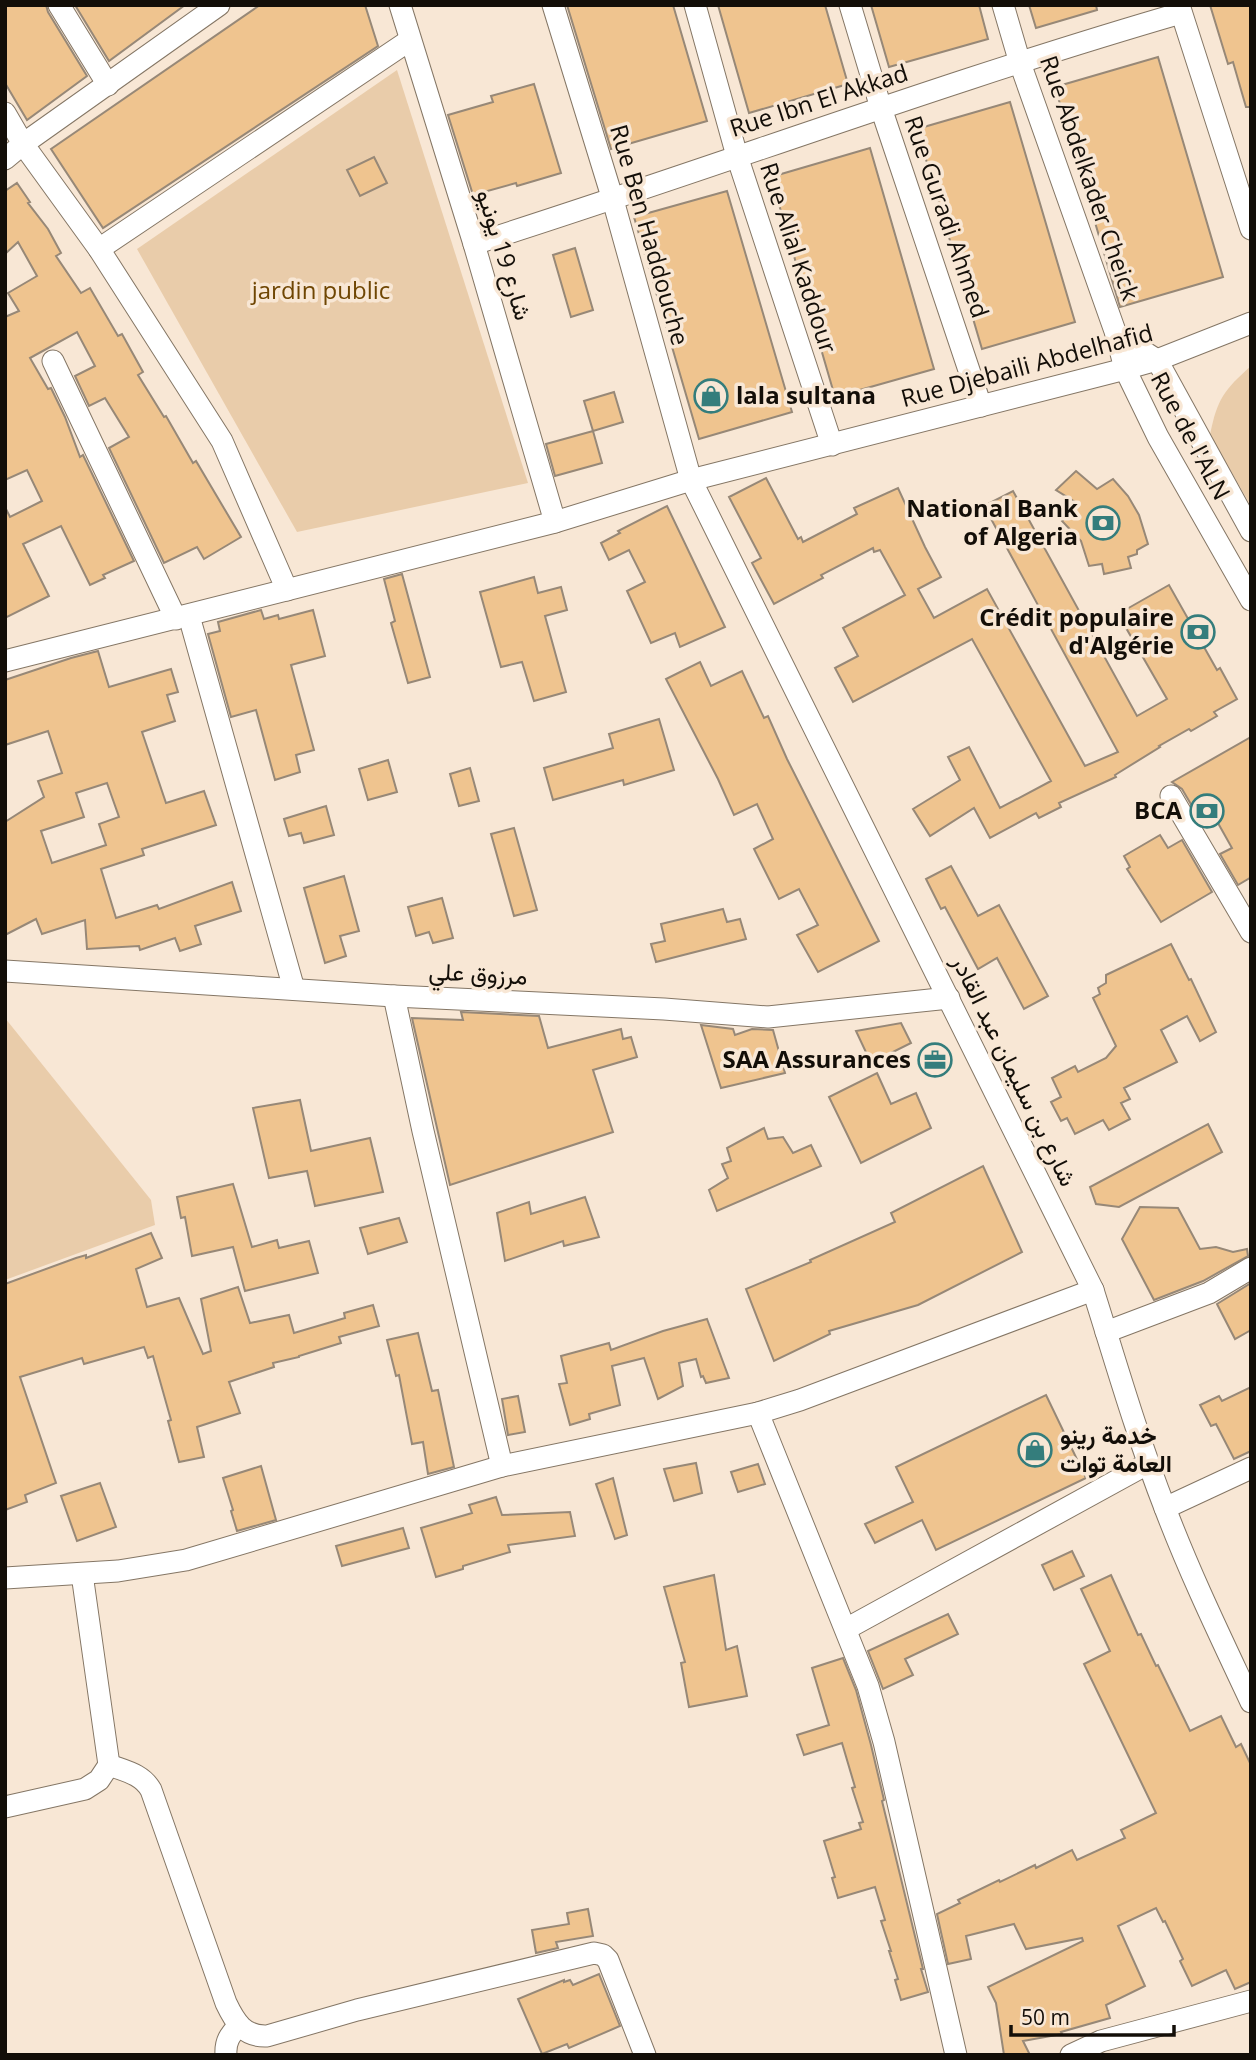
<svg xmlns="http://www.w3.org/2000/svg" width="1256" height="2060" font-family="'Open Sans',Vazirmatn,sans-serif">
<style>
.green{fill:#e9ccaa}
.building{fill:#efc48f;stroke:#978877;stroke-width:2;fill-rule:evenodd}
.lines{fill:none;stroke-linecap:round;stroke-linejoin:round}
.minor-casing{stroke:#847665;stroke-width:23}
.minor{stroke:#fff;stroke-width:21}
.labels{text-anchor:middle;stroke-width:7;stroke-linejoin:round;paint-order:stroke}
.street-label{font-size:24px;fill:#130e08;stroke:#f8e7d5}
.park-label{font-size:24px;fill:#6f4603;stroke:#f8e7d5}
.poi-label{font-size:24px;font-weight:bold;fill:#130e08;stroke:#f8e7d5;text-anchor:end}
</style>
<rect width="100%" height="100%" fill="#f8e7d5"/>
<!-- green -->
<g class="green">
<path d="M397,70l131,413 -231,49 -160,-283z"/>
<path d="M1251,366v140l-41,-71c7,-36 14,-45 41,-69z"/>
<path d="M5,1018l146,182 4,25 -150,55z"/>
</g>
<!-- building -->
<g class="building">
<path d="M5,5h41l2,7 39,64 -60,44 -22,-37z"/>
<path d="M75,5h110l-76,56z"/>
<path d="M260,5h105l13,41 -275,182 -52,-79z"/>
<path d="M567,5h106l34,116 -96,28z"/>
<path d="M718,5h107l23,79 -99,29z"/>
<path d="M871,5h108l9,34 -99,28z"/>
<path d="M1029,5h67l1,5 -61,18z"/>
<path d="M1210,5h41v102h-5l-13,-45 -5,2z"/>
<path d="M1158,57l65,220 -103,30 -65,-220z"/>
<path d="M534,84l27,89 -44,13 -1,-3 -43,12 -25,-80 45,-13 -2,-6z"/>
<path d="M1010,102l65,220 -93,27 -65,-220z"/>
<path d="M870,148l64,221 -99,28 -64,-220z"/>
<path d="M374,157l13,26 -27,13 -13,-26z"/>
<path d="M17,183l13,19 -2,1 20,26 13,24 -5,3 25,37 9,-5 28,48 4,-2 21,38 -5,3 26,42 2,-1 27,47 3,-2 45,76 -37,22 -7,-12 -33,16 -55,-115 20,-11 -24,-39 -16,8 -14,-30 20,-10 -18,-34 -47,26 18,31 3,-1 14,29 15,40 3,-2 51,106 -31,14 2,3 -15,7 -29,-59 -38,18 26,52 -44,22v-111l5,10 32,-16 -15,-31 -22,10v-163l14,-6 -11,-18 29,-17 -19,-34 -13,12v-63z"/>
<path d="M727,191l65,221 -93,27 -65,-222z"/>
<path d="M575,248l18,62 -22,7 -18,-62z"/>
<path d="M614,392l9,30 -30,9 -9,-30z"/>
<path d="M593,431l9,32 -47,13 -9,-32z"/>
<path d="M1076,471l21,18 16,-10 15,17 11,19 9,29 -11,6v4l-9,3 3,11 -27,6 -2,-10 -13,2 -8,-25 -19,-20 9,-10 -3,-2 7,-7 -19,-12z"/>
<path d="M766,478l32,61 3,-2 2,5 54,-28 -3,-6 44,-20 27,59 16,30 -23,12 16,29 53,-29 98,177 33,-14 -134,-246 29,-15 124,225 30,-17 -49,-85 51,-29 48,85 3,-2 17,31 -23,13 3,4 -26,15 -2,-2 -30,17 1,1 -45,28 1,2 -57,26 2,4 -22,11 -3,-5 -46,25 -16,-30 -44,28 -17,-27 47,-29 -12,-23 21,-10 31,61 51,-27 -79,-142 -119,63 -18,-34 23,-12 -15,-28 62,-33 -25,-45 -6,2 -1,-4 -52,27 2,3 -49,26 -22,-41 9,-5 -32,-61z"/>
<path d="M667,506l58,121 -45,20 -5,-14 -24,10 -24,-52 18,-9 -16,-32 -20,10 -8,-17 19,-10 -2,-2z"/>
<path d="M402,574l28,103 -22,6 -17,-60 4,-2 -11,-42z"/>
<path d="M534,577l4,16 23,-6 6,23 -22,6 21,76 -32,9 -12,-39 -21,5 -21,-75z"/>
<path d="M261,610l3,9 14,-4 1,4 34,-9 12,46 -34,9 23,85 -18,5 4,17 -25,8 -19,-70 -25,7 -23,-83 12,-3 -2,-9z"/>
<path d="M98,651l11,36 62,-18 7,23 -11,3 8,26 -33,11 24,71 38,-12 12,34 -74,24 2,6 -43,14 15,49 41,-13 2,4 73,-27 9,29 -46,15 6,18 -21,7 -5,-13 -35,12 -1,-4 -52,3 -2,-29 -43,14 -6,-15 -31,16v-113l39,-25 -6,-16 24,-8 -14,-42 -43,14v-65l66,-22zM107,783l12,34 -20,7 7,21 -54,18 -11,-32 43,-14 -8,-24z"/>
<path d="M700,662l11,24 31,-15 22,47 4,-2 19,43 92,182 -61,31 -21,-37 21,-10 -19,-36 -20,10 -25,-50 19,-10 -16,-35 -23,11 -16,-36 -52,-100z"/>
<path d="M659,719l15,51 -50,15 -1,-5 -70,20 -9,-32 69,-20 -4,-14z"/>
<path d="M1251,737v143l-1,-2 -12,7 -18,-31 12,-6 -18,-32 -12,7 -20,-34 -10,-7z"/>
<path d="M388,760l9,32 -29,8 -9,-31z"/>
<path d="M470,768l9,33 -20,5 -9,-32z"/>
<path d="M326,806l8,29 -30,8 -3,-10 -12,3 -5,-17z"/>
<path d="M514,828l23,82 -23,6 -23,-82z"/>
<path d="M1160,835l8,13 14,-8 30,52 -51,30 -34,-53 3,-2 -6,-11z"/>
<path d="M951,866l27,50 21,-11 49,91 -24,13 -27,-51 -19,11 -33,-62 -4,2 -15,-30z"/>
<path d="M344,876l15,55 -19,5 6,20 -21,7 -21,-75z"/>
<path d="M442,898l11,40 -20,5 -4,-11 -13,4 -8,-29z"/>
<path d="M723,909l4,13 13,-3 6,20 -90,23 -5,-18 14,-3 -4,-17z"/>
<path d="M1171,944l18,36 2,-1 25,53 -16,9 -13,-25 -26,14 16,32 -53,26 6,11 -9,4 9,16 -21,11 -6,-10 -28,14 -8,-16 -6,3 -10,-19 10,-5 -9,-19 23,-12 3,6 28,-14 10,-12 -23,-48 7,-4 -2,-6 8,-5v-8z"/>
<path d="M461,1012l78,4 9,32 73,-19 2,10 8,-2 6,20 -44,13 20,62 -163,53 -38,-167 51,2z"/>
<path d="M901,1023l10,20 -40,20 -15,-32z"/>
<path d="M701,1025l32,4 2,6 17,-6 21,1 12,43 -64,15z"/>
<path d="M877,1073l14,31 25,-11 15,35 -70,35 -32,-66z"/>
<path d="M300,1100l11,51 59,-13 13,54 -68,14 -8,-35 -38,7 -16,-70z"/>
<path d="M1208,1124l14,28 -103,55 -23,-3 -6,-17z"/>
<path d="M764,1128l4,11 15,-2 10,16 18,-8 10,21 -104,45 -8,-21 19,-12 -6,-14 9,-3 -4,-13z"/>
<path d="M983,1166l39,86 -104,53 -89,26 1,3 -56,27 -28,-72 65,-27 -1,-2 85,-38 -4,-9z"/>
<path d="M233,1184l19,63 25,-7 2,8 30,-7 9,32 -73,18 -12,-44 -41,9 -7,-39 -4,1 -4,-21z"/>
<path d="M585,1197l14,40 -35,9 -1,-5 -58,20 -8,-48 32,-11 2,12z"/>
<path d="M1140,1207l38,1 22,41 16,-2 17,5 14,-3 1,7 -45,25 -49,19 -32,-61z"/>
<path d="M399,1218l8,24 -39,12 -8,-26z"/>
<path d="M151,1233l11,25 -26,11 11,38 32,-9 24,56 8,-3 -10,-52 37,-12 12,36 39,-8 5,18 51,-15 -1,-5 29,-8 6,21 -40,11 2,6 -42,13v1l-26,6 1,4 -45,15 11,31 -43,14 7,30 -25,5 -11,-41 3,-1 -18,-64 -5,2 -4,-11 -60,17 -2,-6 -62,19 36,106 -31,12 2,7 -22,8v-226l71,-26 10,-3v3z"/>
<path d="M1251,1283v47l-16,9 -18,-35z"/>
<path d="M707,1319l22,59 -23,5 -3,-7 -2,1 -5,-18 -17,4 4,23 -25,13 -14,-41 -32,8 8,39 -31,9 1,5 -20,6 -11,-41 8,-1 -6,-27 48,-13 2,7 52,-19z"/>
<path d="M418,1333l14,58 6,-1 16,77 -26,7 -5,-32 -11,2 -13,-69 -3,1 -9,-36z"/>
<path d="M1251,1387v64l-17,8 -18,-35 -5,2 -11,-21 19,-9 3,5z"/>
<path d="M1046,1395l40,83 -150,72 -14,-30 -47,23 -10,-19 48,-22 -17,-35z"/>
<path d="M518,1396l7,36 -17,3 -6,-36z"/>
<path d="M696,1463l6,30 -28,8 -10,-32z"/>
<path d="M758,1464l7,20 -27,8 -7,-20z"/>
<path d="M261,1466l15,54 -39,11 -6,-20 2,-1 -10,-32z"/>
<path d="M613,1478l14,57 -12,4 -19,-55z"/>
<path d="M100,1483l16,44 -39,14 -16,-45z"/>
<path d="M496,1497l6,18 68,-3 5,24 -67,9 2,7 -47,14v3l-27,8 -15,-49 51,-15 -3,-8z"/>
<path d="M403,1528l6,20 -67,18 -6,-20z"/>
<path d="M1072,1551l12,25 -30,14 -12,-25z"/>
<path d="M714,1575l12,75 11,-4 10,50 -58,11 -8,-44 4,-1 -21,-75z"/>
<path d="M1111,1575l27,60 3,-1 15,32 2,-1 32,66 31,-15 15,31 5,-3 10,21v217l-16,7 -9,-19 -34,16 -12,-25 3,-2 -18,-38 -2,1 -7,-14 -38,18 27,60 -39,19 4,13 -49,14 1,2 -39,7 7,14h-26l-8,-52 -8,-16 95,-46 -1,-3 -56,11 -12,-25 -48,12 5,23 -23,5 -11,-50 23,-11 -2,-3 41,-20 1,2 35,-17 1,3 36,-18 5,10 48,-22 -4,-8 35,-17 -72,-149 26,-13 -29,-62z"/>
<path d="M948,1614l10,20 -53,25 8,16 -30,14 -15,-38z"/>
<path d="M843,1658l13,32 15,55 13,55 -2,1 41,168h-2l7,23 -27,8 -6,-20 3,-1 -9,-28h2l-10,-30 4,-1 -10,-33 -37,11 -6,-20 3,-1 -11,-36 37,-12 -2,-6 4,-1 -11,-34 3,-1 -13,-44 -38,12 -7,-20 32,-10 -17,-57z"/>
<path d="M588,1909l5,27 -37,6 2,6 -22,5 -4,-23 37,-6 -2,-11z"/>
<path d="M599,1974l21,52 -51,22 -2,-4 -25,10 -24,-55 46,-19v2l6,-2 3,5z"/>
</g>
<g class="lines">
<defs>
<g id="minor">
<path d="M59,5l49,80"/>
<path d="M400,5l74,239 81,278"/>
<path d="M553,5l60,195 78,280 402,810c23,73 44,146 72,218 25,66 56,130 86,194"/>
<path d="M695,5l42,151 95,289"/>
<path d="M850,5l31,103 100,298"/>
<path d="M1003,5l17,58 96,271 9,35 33,68 93,163"/>
<path d="M1179,5l72,224"/>
<path d="M5,113l18,31 76,105 123,192 65,149"/>
<path d="M5,159l18,-15 196,-139"/>
<path d="M474,244c237,-75 469,-162 707,-231"/>
<path d="M99,249l311,-209"/>
<path d="M1116,334l41,26 94,171"/>
<path d="M53,361l123,258"/>
<path d="M189,616l105,373"/>
<path d="M5,661l550,-139 136,-42 434,-111 32,-9 94,-37"/>
<path d="M1171,796l80,136"/>
<path d="M5,971l389,25 270,13 104,8 181,-19"/>
<path d="M394,996l29,135 79,335"/>
<path d="M1106,1332l103,-39 42,-25"/>
<path d="M758,1413l110,273 16,56 72,313"/>
<path d="M1165,1508l86,-40"/>
<path d="M5,1578l113,-7 68,-11 316,-94 256,-53 42,-13 293,-110"/>
<path d="M846,1629l303,-166"/>
<path d="M109,1765c16,6 33,9 42,25l75,213c9,19 18,34 41,33l90,-26 237,-57 9,2 5,5 37,95"/>
<path d="M5,1807l80,-18 14,-9 10,-15 -27,-191"/>
<path d="M226,2055c-1,-14 4,-20 13,-30"/>
<path d="M1071,2055l30,-14 150,-40"/>
</g>
</defs>
<!-- minor casing -->
<use href="#minor" class="minor-casing"/>
<!-- minor -->
<use href="#minor" class="minor"/>
</g>
<!-- icons -->
<defs>
<symbol id="shop-ring" viewBox="-11 -11 22 22"><circle r="9.5" fill="#f8e7d5" stroke="#347d7c" stroke-width="1.5"/><path d="M-5-2.5h2.3a2.7 3.5 0 0 1 5.4 0H5L5.5 6h-11ZM-1.5-2.5h3a1.5 2.3 0 0 0-3 0Z" fill="#347d7c"/></symbol>
<symbol id="bank-ring" viewBox="-11 -11 22 22"><circle r="9.5" fill="#f8e7d5" stroke="#347d7c" stroke-width="1.5"/><path d="M-6-4H6V4H-6ZM0-2.3a2.3 2.3 0 1 0 0 4.6a2.3 2.3 0 1 0 0-4.6Z" fill="#347d7c"/></symbol>
<symbol id="office-ring" viewBox="-11 -11 22 22"><circle r="9.5" fill="#f8e7d5" stroke="#347d7c" stroke-width="1.5"/><path d="M-6-3h4V-5.5h4V-3h4V5H-6ZM-1-4.5V-3h2v-1.5ZM-6 0V1H6V0Z" fill="#347d7c"/></symbol>
</defs>
<g fill-rule="evenodd">
<use href="#shop-ring" x="692" y="377" width="38" height="38"/>
<use href="#bank-ring" x="1084" y="504" width="38" height="38"/>
<use href="#bank-ring" x="1179" y="613" width="38" height="38"/>
<use href="#bank-ring" x="1188" y="792" width="38" height="38"/>
<use href="#office-ring" x="916" y="1041" width="38" height="38"/>
<use href="#shop-ring" x="1016" y="1431" width="38" height="38"/>
</g>
<g class="labels">
<!-- street labels -->
<g class="street-label">
<text transform="translate(819 101) rotate(-18)" y="8">Rue Ibn El Akkad</text>
<text transform="translate(1089 178) rotate(71)" y="8">Rue Abdelkader Cheick</text>
<text transform="translate(946 217) rotate(71)" y="8">Rue Guradi Ahmed</text>
<text transform="translate(649 235) rotate(74)" y="8">Rue Ben Haddouche</text>
<text transform="translate(504 255) rotate(73)" y="8">شارع 19 يونيو</text>
<text transform="translate(798 258) rotate(72)" y="8">Rue Alial Kaddour</text>
<text transform="translate(1027 366) rotate(-15)" y="8">Rue Djebaili Abdelhafid</text>
<text transform="translate(1190 436) rotate(62)" y="8">Rue de l'ALN</text>
<text transform="translate(478 974) rotate(3)" y="8">مرزوق علي</text>
<text transform="translate(1014 1071) rotate(64)" y="8">شارع بن سليمان عبد القادر</text>
</g>
<!-- park labels -->
<g class="park-label">
<text x="321" y="299">jardin public</text>
</g>
<!-- poi labels -->
<g class="poi-label">
<text x="736" y="404" text-anchor="start">lala sultana</text>
<text x="1078" y="517">National Bank<tspan x="1078" dy="28">of Algeria</tspan></text>
<text x="1174" y="626">Crédit populaire<tspan x="1174" dy="28">d'Algérie</tspan></text>
<text x="1182" y="819">BCA</text>
<text x="911" y="1068">SAA Assurances</text>
<text x="1060" y="1444" text-anchor="start">خدمة رينو<tspan x="1060" dy="28">العامة توات</tspan></text>
</g>
</g>
<!-- border -->
<rect width="1256" height="2060" fill="none" stroke="#130e08" stroke-width="14"/>
<!-- scale -->
<path d="M1011 2025v10h163v-10" fill="none" stroke="#130e08" stroke-width="3.5"/>
<text x="1021" y="2025" font-size="21" fill="#130e08" stroke="#f8e7d5" stroke-width="5" paint-order="stroke">50 m</text>
</svg>
